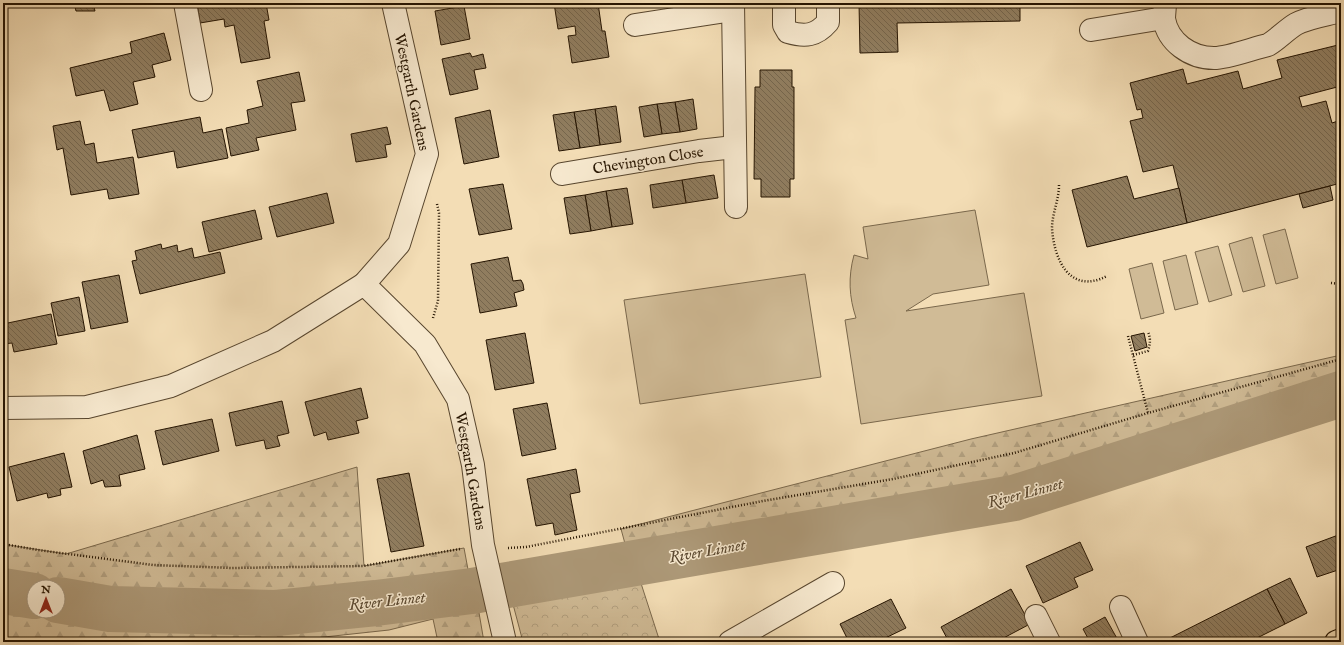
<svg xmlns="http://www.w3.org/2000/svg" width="1344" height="645" font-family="'IM FELL English',serif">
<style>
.forest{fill:url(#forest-firs);stroke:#7a684c}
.park{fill:url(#park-crowns);stroke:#7a684c}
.pitch{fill:#d0bb96;stroke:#7a684c}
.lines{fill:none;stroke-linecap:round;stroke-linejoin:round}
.river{stroke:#ad9978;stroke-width:46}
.building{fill:url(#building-back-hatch);stroke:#251401}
.minor-casing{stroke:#58462e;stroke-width:24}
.major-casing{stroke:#251401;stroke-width:24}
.path{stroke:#251401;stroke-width:2.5;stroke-dasharray:1 2;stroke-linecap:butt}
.minor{stroke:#f7e9cf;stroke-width:22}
.major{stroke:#f3ddb5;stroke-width:22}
.labels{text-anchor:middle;stroke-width:3;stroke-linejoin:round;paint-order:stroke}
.street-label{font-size:15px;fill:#251401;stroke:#f7e9cf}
.water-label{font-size:16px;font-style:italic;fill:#5b4931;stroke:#f7e9cf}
</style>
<defs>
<pattern id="forest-firs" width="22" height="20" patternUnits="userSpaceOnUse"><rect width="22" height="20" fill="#d0bb96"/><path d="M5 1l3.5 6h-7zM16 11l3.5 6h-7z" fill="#b2a080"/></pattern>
<pattern id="park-crowns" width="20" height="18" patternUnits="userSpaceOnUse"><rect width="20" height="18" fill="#d0bb96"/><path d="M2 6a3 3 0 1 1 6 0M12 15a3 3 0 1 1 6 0" fill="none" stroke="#b2a080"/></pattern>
<pattern id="building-back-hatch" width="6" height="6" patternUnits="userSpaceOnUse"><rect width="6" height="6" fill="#907d5f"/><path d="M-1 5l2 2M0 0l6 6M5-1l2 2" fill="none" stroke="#75654c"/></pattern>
</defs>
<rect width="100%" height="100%" fill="#f3ddb5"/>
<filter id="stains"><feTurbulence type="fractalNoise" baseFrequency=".005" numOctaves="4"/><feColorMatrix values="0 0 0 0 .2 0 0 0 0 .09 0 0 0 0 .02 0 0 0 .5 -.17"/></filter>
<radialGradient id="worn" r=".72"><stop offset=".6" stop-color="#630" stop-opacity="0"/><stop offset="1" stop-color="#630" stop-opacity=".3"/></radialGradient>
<!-- forest -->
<g class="forest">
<path d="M1341,355v44l-271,72 -440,91 -9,-33 350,-90z"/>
<path d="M357,467l7,99 100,-18 8,43 -72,9 -328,3 -14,-3v-13h-24v9l-31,-5v-47l63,10z"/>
<path d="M3,599l31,6v6h24v-2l42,7 104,5 99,-2 164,-18h10l7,41h-46l-5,-23 -44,11 -111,12h-275z"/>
</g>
<!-- park -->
<path class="park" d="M637,571l23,71h-137l-13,-49z"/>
<!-- pitch -->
<g class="pitch">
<path d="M975,210l14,75 -56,9 -27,17 118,-18 18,103 -181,28 -16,-104 11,-2c-7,-21 -8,-41 -2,-63l14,4 -5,-32z"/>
<path d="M1285,229l13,49 -22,6 -13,-49z"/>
<path d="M1252,237l13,49 -22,6 -14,-48z"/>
<path d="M1218,246l14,49 -23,7 -14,-50z"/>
<path d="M1186,255l12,49 -23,6 -12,-49z"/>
<path d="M1152,263l12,50 -23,6 -12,-50z"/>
<path d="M805,274l16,103 -181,27 -16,-104z"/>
</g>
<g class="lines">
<!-- river -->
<g class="river">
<path d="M3,591l31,5"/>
<path d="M58,600l52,9 166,4 100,-10 96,-12 542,-93 327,-104"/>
</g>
</g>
<!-- building -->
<g class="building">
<path d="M74,3h19l2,8h-19z"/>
<path d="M197,3h69l3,17 -5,1 6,37 -29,5 -7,-38 -9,2 -1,-8 -24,4z"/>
<path d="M554,3h44l4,28h3l4,26 -37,6 -4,-27 8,-1 -1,-9 -17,3z"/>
<path d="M859,3h161v18l-123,2 1,29 -38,1z"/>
<path d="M464,6l6,33 -29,6 -6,-34z"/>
<path d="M164,33l7,27 -19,5 3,12 -22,5 5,22 -28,7 -6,-21 -28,6 -6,-28 62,-15 -2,-11z"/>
<path d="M1338,45l3,11v30l-42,11 3,10 24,-6 6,22 9,-3v63l-154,40 -14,-58 -30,7 -13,-51 13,-3 -2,-9 -4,1 -7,-27 53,-14 4,15 51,-13 5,18 39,-11 -5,-18z"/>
<path d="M470,53l2,4 11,-3 3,14 -12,2 4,19 -28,6 -8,-36z"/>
<path d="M760,70h32v17h2v92h-4v18h-29v-18h-7l1,-92h5z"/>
<path d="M299,72l6,29 -14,2 5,27 -40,8 3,12 -28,6 -5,-28 23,-5 -2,-13 16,-4 -6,-25z"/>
<path d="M693,99l4,30 -17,3 -5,-30z"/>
<path d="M675,102l5,30 -18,2 -5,-30z"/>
<path d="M657,104l5,30 -18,3 -5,-30z"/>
<path d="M616,106l5,36 -21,3 -5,-36z"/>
<path d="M595,109l5,36 -20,3 -6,-36z"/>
<path d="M490,110l9,47 -35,7 -9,-46z"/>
<path d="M574,112l6,36 -21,3 -6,-36z"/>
<path d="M200,117l3,16 19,-4 6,29 -51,10 -3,-17 -36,7 -6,-28z"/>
<path d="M80,121l5,24 9,-2 3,20 36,-6 6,37 -30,5 -2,-10 -36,6 -8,-47 -6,2 -4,-24z"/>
<path d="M387,127l4,17 -6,1 2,12 -31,5 -5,-28z"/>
<path d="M714,175l4,23 -32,5 -4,-23z"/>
<path d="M1127,176l7,23 45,-11 8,35 -100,24 -15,-57z"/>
<path d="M682,180l4,23 -33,5 -3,-23z"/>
<path d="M503,184l9,45 -33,6 -10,-46z"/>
<path d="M1330,186l3,14 -30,8 -4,-14z"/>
<path d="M627,188l6,36 -21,3 -6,-36z"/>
<path d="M606,191l6,36 -21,4 -6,-36z"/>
<path d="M327,193l7,30 -57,14 -8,-30z"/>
<path d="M585,195l6,36 -21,3 -6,-36z"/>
<path d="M255,210l7,29 -53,13 -7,-30z"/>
<path d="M161,244l1,5 15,-4 1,7 14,-4 2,10 26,-6 5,21 -85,21 -8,-33 5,-1 -2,-9z"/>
<path d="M508,257l5,24 8,-1 2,4 1,6 -10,3 3,13 -37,7 -9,-49z"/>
<path d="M119,275l9,47 -37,7 -9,-47z"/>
<path d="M79,297l6,34 -27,5 -7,-33z"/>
<path d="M51,314l6,30 -43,8 -2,-9 -9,1v-20z"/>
<path d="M525,333l9,50 -39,7 -9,-50z"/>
<path d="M1144,333l3,14 -12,4 -4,-15z"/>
<path d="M361,388l7,30 -12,3 3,12 -31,7 -2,-8 -12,4 -9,-34z"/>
<path d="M282,401l7,32 -12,3 3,10 -14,3 -2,-9 -28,6 -7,-33z"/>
<path d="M547,403l9,46 -34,7 -9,-47z"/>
<path d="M212,419l7,32 -56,14 -8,-34z"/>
<path d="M137,435l8,34 -26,6 2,11 -16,1 -2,-7 -12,4 -8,-33z"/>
<path d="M64,453l8,34 -12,2 1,6 -13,3 -1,-5 -30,8 -8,-34z"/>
<path d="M576,469l4,23 -10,2 7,36 -22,5 -2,-12 -17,3 -9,-47z"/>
<path d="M409,473l15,73 -33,6 -14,-73z"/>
<path d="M1341,534v35l-24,8 -11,-30z"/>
<path d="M1080,542l13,28 -19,8 4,9 -35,16 -17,-37z"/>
<path d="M1290,578l17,35 -22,11 -18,-35z"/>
<path d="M1011,589l19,35 -34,18h-47l-8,-15z"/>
<path d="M1267,589l18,35 -36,18h-87z"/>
<path d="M891,599l15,29 -29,14h-28l-9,-18z"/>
<path d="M1105,617l14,25h-29l-7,-13z"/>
</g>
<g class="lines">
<defs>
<g id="minor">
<path d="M185,3l16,87"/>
<path d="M733,3l3,204"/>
<path d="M784,3v22l4,7c17,5 28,4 40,-10v-19"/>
<path d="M1165,3c0,5 -1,11 -1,16 4,23 26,39 50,39 14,0 40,-10 54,-13 10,-6 18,-15 28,-21 13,-7 30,-9 45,-13"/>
<path d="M635,25l98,-15"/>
<path d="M1091,30l73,-12"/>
<path d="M562,174l137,-23 35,-4"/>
<path d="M364,284l35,-40 28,-90 -34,-151"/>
<path d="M3,408l84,-1 84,-21 102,-45 91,-57 61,60 33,55 15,66 10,80 22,97"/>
<path d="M1121,607l16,35"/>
<path d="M1036,616l13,26"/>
<path d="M730,642l103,-59"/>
</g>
<path id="major" d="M1336,642l5,-2"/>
</defs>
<!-- minor casing -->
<use href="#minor" class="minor-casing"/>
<!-- major casing -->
<use href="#major" class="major-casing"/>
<!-- path -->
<g class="path">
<path d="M1059,185c0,15 -7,29 -7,43 2,32 18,67 55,48"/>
<path d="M1331,283l10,1"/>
<path d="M433,318l5,-17 1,-88 -2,-9"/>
<path d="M1128,336l20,77"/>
<path d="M1133,355l15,-4c2,-7 3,-12 0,-19"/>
<path d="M3,544l35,6 115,15 79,3 131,-2 97,-17"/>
<path d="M508,548l18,-1 237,-46 130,-22 121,-26 134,-40 193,-54"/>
</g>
<!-- minor -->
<use href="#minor" class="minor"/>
<!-- major -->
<use href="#major" class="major"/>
</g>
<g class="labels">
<!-- street labels -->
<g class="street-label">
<text transform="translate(412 92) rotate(78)" y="5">Westgarth Gardens</text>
<text transform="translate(648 160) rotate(-9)" y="5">Chevington Close</text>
<text transform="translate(471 471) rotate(80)" y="5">Westgarth Gardens</text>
</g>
<!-- water labels -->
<g class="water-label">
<text transform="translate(1025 492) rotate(-15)" y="6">River Linnet</text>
<text transform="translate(707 550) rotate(-10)" y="6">River Linnet</text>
<text transform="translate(387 600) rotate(-6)" y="6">River Linnet</text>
</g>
</g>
<!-- margin -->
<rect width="1344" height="645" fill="none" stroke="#f3ddb5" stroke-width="16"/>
<rect x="4" y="4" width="1336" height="637" fill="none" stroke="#251401" stroke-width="2"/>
<rect x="8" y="8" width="1328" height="629" fill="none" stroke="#251401"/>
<!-- north arrow -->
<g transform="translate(46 599)"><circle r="19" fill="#f7e9cf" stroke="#a3947d"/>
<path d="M0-3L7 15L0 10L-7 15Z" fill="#8f2418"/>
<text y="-6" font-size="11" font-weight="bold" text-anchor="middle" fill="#251401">N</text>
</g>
<rect width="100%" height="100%" filter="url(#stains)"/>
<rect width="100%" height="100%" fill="url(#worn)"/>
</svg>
